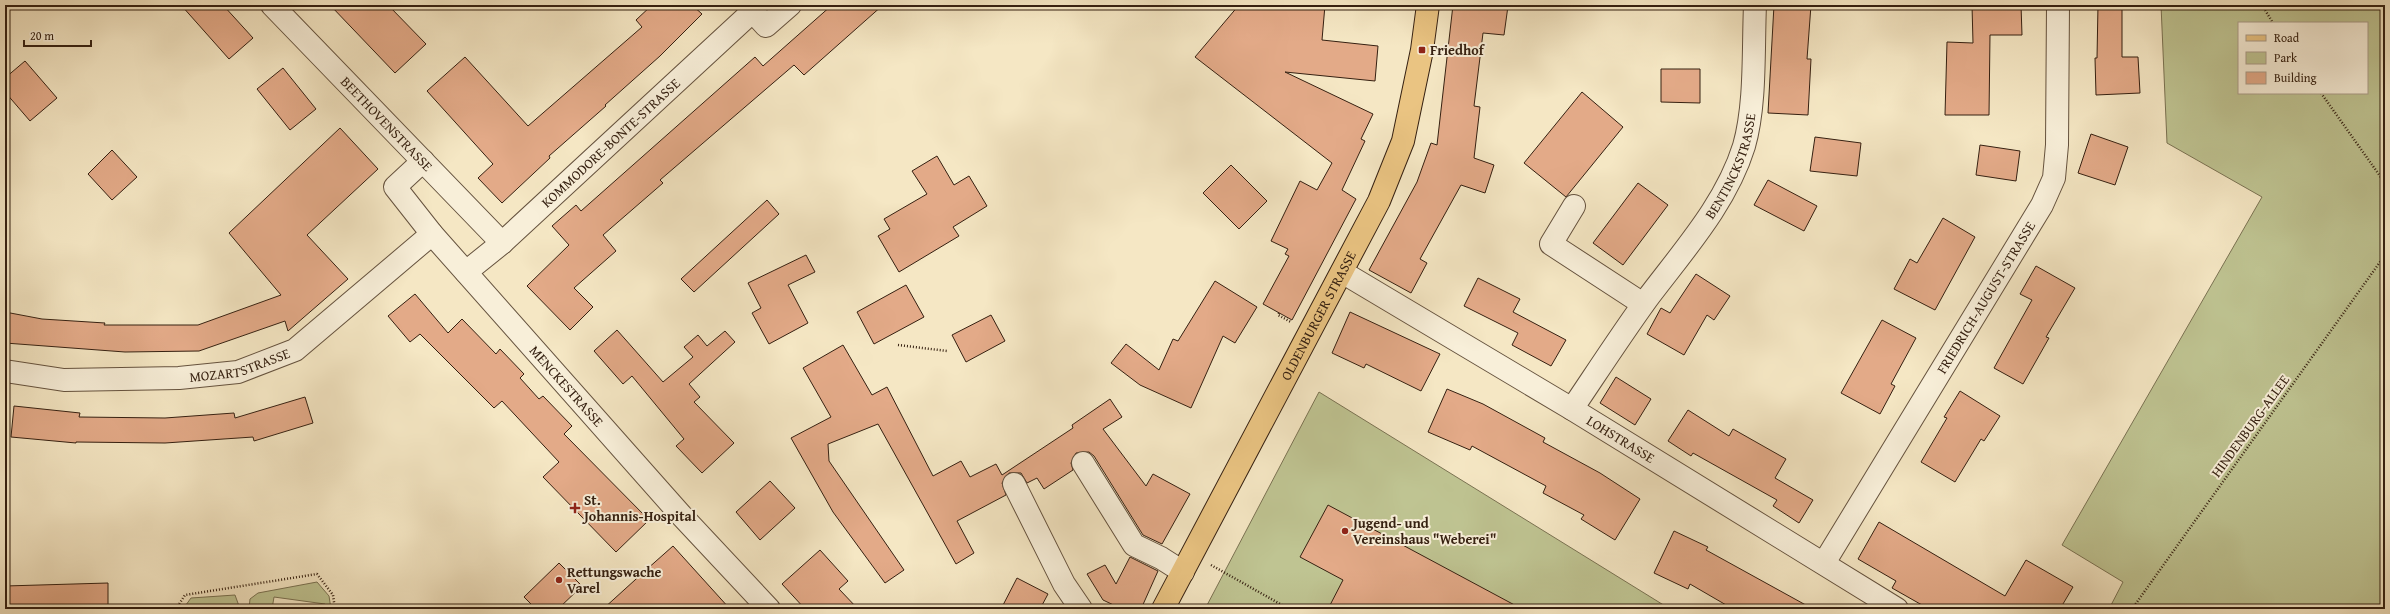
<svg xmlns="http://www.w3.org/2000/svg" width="2390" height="614" font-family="'Gentium Book Plus',serif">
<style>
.green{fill:#bfc492;stroke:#7a7252;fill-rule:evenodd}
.building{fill:#e3aa88;stroke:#352011}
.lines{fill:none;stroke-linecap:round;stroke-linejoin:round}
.minor-casing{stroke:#65523e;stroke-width:24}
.major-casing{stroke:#352011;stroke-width:24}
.path{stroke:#352011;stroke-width:2.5;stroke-dasharray:1 2;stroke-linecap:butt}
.minor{stroke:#f8efd9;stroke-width:22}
.major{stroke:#eac482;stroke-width:22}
.poi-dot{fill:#8f2418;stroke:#f8efd9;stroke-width:1.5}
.labels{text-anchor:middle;stroke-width:4;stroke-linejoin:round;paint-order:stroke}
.poi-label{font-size:14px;font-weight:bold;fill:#352011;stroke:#f8efd9;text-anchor:start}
.street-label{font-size:14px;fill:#352011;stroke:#f8efd9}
</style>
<rect width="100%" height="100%" fill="#f5e7c4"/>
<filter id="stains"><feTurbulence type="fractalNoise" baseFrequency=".005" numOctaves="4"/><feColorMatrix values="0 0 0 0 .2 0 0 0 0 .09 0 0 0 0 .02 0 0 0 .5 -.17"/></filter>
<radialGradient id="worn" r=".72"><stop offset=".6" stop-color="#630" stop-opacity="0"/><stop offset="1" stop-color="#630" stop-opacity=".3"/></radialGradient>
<!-- green -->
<g class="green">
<path d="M2161,5h224v604h-276l14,-27 -61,-37 200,-348 -95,-54zM2239,23h128v70h-128z"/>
<path d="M1319,392l351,217h-465z"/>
<path d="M317,582l12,14 2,13h-6v-5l-51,-7 -2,12h-23l1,-10 8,-6z"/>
<path d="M235,595l4,11 -4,3h-52l8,-11z"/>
</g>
<!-- building -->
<g class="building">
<path d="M181,5h42l30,33 -24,21z"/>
<path d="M330,5h58l38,39 -31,29z"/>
<path d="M652,5h40l10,9 -42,42 -55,49 1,1 -57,50 1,2 -48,45 -24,-25 15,-14 -66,-73 38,-34 63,69 114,-99 -6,-7z"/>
<path d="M832,5h51l-79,70 -10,-10 -134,115 3,3 -60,52 13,16 -42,37 19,19 -23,23 -43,-44 42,-41 -17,-19 24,-21 5,6 174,-154 8,9z"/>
<path d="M1239,5h86l-3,35 56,6 -3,35 -90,-9 88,42 -12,25 4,2 -23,49 14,9 -64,121 -29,-16 26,-48 -4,-2 3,-5 -17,-8 29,-60 17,9 15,-27 -137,-106z"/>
<path d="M1453,5l55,1 -4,29 -21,-2 -9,73 6,1 -6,51 20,7 -9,28 -24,-8 -41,74 7,4 -16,30 -42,-23 48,-88 14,-39 6,2z"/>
<path d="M1774,5h37l-4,54h4l-3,56 -40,-2z"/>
<path d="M1972,5h49l1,30h-32l-1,80h-44l2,-73 26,1z"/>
<path d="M2098,5h24v52h16l2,36 -44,2 -1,-37h2z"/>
<path d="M25,61l32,37 -27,23 -25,-29v-14z"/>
<path d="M283,68l33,41 -26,21 -33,-41z"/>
<path d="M1661,69h39v34l-39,-1z"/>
<path d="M1582,92l41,35 -57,70 -42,-34z"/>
<path d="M340,128l38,41 -71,66 41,44 -60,52 -3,-10 -86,30 -74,1 -120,-9v-31l37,7 63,4 -1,2h94l83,-30 -52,-62z"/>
<path d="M2091,134l37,13 -13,38 -37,-12z"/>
<path d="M1815,137l46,6 -4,33 -47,-5z"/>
<path d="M1980,145l40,6 -4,30 -40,-6z"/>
<path d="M112,150l25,27 -25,23 -24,-26z"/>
<path d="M937,156l17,29 15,-9 18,30 -34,21 6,9 -60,36 -21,-36 12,-7 -6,-10 43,-25 -15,-23z"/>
<path d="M1231,165l36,36 -28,28 -36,-36z"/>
<path d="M1768,180l49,26 -13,25 -50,-26z"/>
<path d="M1638,183l30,22 -45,60 -30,-22z"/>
<path d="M767,200l12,14 -85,78 -13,-13z"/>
<path d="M1943,218l32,19 -40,73 -41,-21 16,-30 7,4z"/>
<path d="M806,255l9,17 -27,13 20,38 -39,21 -17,-31 9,-5 -13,-25z"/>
<path d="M2036,266l39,22 -29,49 3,1 -26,46 -29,-16 38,-68 -12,-6z"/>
<path d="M1696,274l34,22 -16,24 -7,-5 -23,40 -37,-21 14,-26 9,5z"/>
<path d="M1478,278l42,21 -7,13 53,28 -15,26 -39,-21 6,-12 -54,-27z"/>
<path d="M1215,281l42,26 -22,36 -12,-7 -32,72 -51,-23 -29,-22 15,-19 33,26 14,-31 5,2z"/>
<path d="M906,285l18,32 -50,27 -17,-32z"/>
<path d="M415,294l33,39 14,-14 34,35 4,-5 24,25 -4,4 19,21 4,-3 29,30 -8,8 85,86 -33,32 -73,-75 16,-15 -57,-61 -8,7 -74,-74 -10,8 -22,-26z"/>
<path d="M1350,312l90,42 -19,37 -55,-27 -2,4 -32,-15z"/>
<path d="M991,315l14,26 -39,21 -14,-27z"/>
<path d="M1882,320l34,18 -25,46 4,2 -15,28 -39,-21z"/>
<path d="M617,330l46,52 30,-25 -9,-10 14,-12 9,11 18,-15 10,11 -46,42 11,13 -6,5 40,41 -32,30 -26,-27 8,-7 -52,-63 -9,8 -29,-33z"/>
<path d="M843,345l29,50 15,-8 46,89 28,-15 9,16 26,-13 6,11 71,-47 -1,-3 38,-26 12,18 -19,12 43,57 7,-12 37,20 -28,50 -19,-9 -49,-79 -5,-4 -13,1 -5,10 2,7 -29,19 -7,-11 -10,5 -6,-10h-12l-7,10 4,12 -49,26 17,32 -18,11 -78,-140 -50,20 1,17 75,109 -19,13 -52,-71 -42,-74 40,-21 -28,-49z"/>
<path d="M1616,377l35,22 -16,26 -35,-22z"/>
<path d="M1447,389l36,15 62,34 -2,4 57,31 40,26 -25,41 -34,-21 3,-4 -41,-22 3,-7 -74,-40 -2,4 -42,-18z"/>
<path d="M1960,391l40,25 -16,25 -3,-2 -26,43 -34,-20 26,-44 -3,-1z"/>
<path d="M305,397l8,26 -59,18 -1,-4 -88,6 -89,-1v1l-65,-6 3,-31 66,7 -1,4 86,1 69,-5 1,5z"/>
<path d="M1688,410l41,26 4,-7 53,30 -11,19 38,22 -14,23 -26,-17 4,-6 -84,-47 -2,3 -23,-15z"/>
<path d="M770,481l25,27 -35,32 -24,-28z"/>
<path d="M1328,505l194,104h-194l15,-29 -43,-23z"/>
<path d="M1879,522l126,74 21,-36 47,27 -13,22h-131l-37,-21 4,-7 -38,-22z"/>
<path d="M1674,531l34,16 -2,3 107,59h-80l-43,-25 -2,5 -34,-16z"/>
<path d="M673,546l57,63h-127l43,-39z"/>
<path d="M820,550l28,31 -9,8 19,20h-53l-23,-25z"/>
<path d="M1130,557l28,14 -17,38h-19l-19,-9 -16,-26 18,-9 11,19z"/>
<path d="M559,563l23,23 -24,23h-22l-12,-12z"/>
<path d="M1017,578l31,16 -8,15h-39z"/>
<path d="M108,583v26h-103v-23z"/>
</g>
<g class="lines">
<defs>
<g id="minor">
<path id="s1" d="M272,5l230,238"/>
<path d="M747,5l19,21 24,-21"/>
<path id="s2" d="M423,161l-28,26 37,47 249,281 88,94"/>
<path d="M1574,206l-23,38 92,60"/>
<path id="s3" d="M466,272l36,-29 251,-232"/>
<path id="s4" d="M1342,272l230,137 325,200"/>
<path id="s5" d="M5,371l59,9 115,-2 59,-6 57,-22 137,-116"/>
<path id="s6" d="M1572,409c25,-37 49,-74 75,-110 36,-48 79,-95 97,-153 12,-42 9,-96 11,-141"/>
<path d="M1083,463l51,82 27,13 22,14"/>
<path d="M1014,484l50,100 17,25"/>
<path id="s7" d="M1824,563l218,-358 12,-27 3,-33 1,-140"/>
</g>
<g id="major">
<path id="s8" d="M1163,609l216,-408 24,-60 19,-91 6,-45"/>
</g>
</defs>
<!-- minor casing -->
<use href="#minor" class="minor-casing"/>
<!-- major casing -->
<use href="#major" class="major-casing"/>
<!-- path -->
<g class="path">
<path d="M2262,5l11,18"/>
<path d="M2321,93l64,90"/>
<path d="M1279,313l-1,2 13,7"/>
<path d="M898,345l49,6"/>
<path d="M1211,565l78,44"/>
<path d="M176,609l9,-14 132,-21 16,21 2,14"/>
<path d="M2132,609l253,-354"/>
</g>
<!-- minor -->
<use href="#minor" class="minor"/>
<!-- major -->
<use href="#major" class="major"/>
</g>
<!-- markers -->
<g class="poi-dot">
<rect x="1418" y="46" width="8" height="8" rx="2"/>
<path d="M573 502h4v4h4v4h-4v4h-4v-4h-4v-4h4z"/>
<circle cx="1345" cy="531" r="4"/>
<circle cx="559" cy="580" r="4"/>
</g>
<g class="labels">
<!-- poi labels -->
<g class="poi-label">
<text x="1430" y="55">Friedhof</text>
<text x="584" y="505">St.<tspan x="584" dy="16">Johannis-Hospital</tspan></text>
<text x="1353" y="528">Jugend- und<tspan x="1353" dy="16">Vereinshaus "Weberei"</tspan></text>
<text x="567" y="577">Rettungswache<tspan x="567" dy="16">Varel</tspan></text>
</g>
<!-- street labels -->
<g class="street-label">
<text dy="5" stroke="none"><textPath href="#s1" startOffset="165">BEETHOVENSTRASSE</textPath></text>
<text dy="5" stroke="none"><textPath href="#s3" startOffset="194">KOMMODORE-BONTE-STRASSE</textPath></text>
<text dy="5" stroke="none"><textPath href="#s6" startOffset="292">BENTINCKSTRASSE</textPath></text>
<text dy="5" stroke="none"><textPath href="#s7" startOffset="311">FRIEDRICH-AUGUST-STRASSE</textPath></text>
<text dy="5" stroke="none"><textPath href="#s8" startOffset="332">OLDENBURGER STRASSE</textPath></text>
<text dy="5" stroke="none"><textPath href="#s5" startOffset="237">MOZARTSTRASSE</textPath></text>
<text dy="5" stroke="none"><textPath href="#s2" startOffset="301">MENCKESTRASSE</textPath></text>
<text transform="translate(2250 426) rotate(-54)" y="5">HINDENBURG-ALLEE</text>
<text dy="5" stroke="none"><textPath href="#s4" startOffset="325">LOHSTRASSE</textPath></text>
</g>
</g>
<!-- margin -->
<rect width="2390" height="614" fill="none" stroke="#f5e7c4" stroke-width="20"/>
<rect x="6" y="6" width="2378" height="602" fill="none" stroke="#352011" stroke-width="2"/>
<rect x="10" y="10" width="2370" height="594" fill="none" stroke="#352011"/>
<!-- legend -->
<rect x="2238" y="22" width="130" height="72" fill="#f8efd9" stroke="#aa9c89"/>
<rect x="2246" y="35" width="20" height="6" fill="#eac482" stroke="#aa9c89"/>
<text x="2274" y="42" font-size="12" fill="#352011">Road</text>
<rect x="2246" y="52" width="20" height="12" fill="#bfc492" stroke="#aa9c89"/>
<text x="2274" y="62" font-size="12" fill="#352011">Park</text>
<rect x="2246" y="72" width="20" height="12" fill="#e3aa88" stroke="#aa9c89"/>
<text x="2274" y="82" font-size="12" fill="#352011">Building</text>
<!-- scale -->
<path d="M24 40v6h67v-6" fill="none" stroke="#352011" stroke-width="2"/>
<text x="30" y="40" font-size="12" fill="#352011" stroke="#f8efd9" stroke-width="3" paint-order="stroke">20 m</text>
<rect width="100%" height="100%" filter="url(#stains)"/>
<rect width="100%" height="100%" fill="url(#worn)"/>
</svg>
